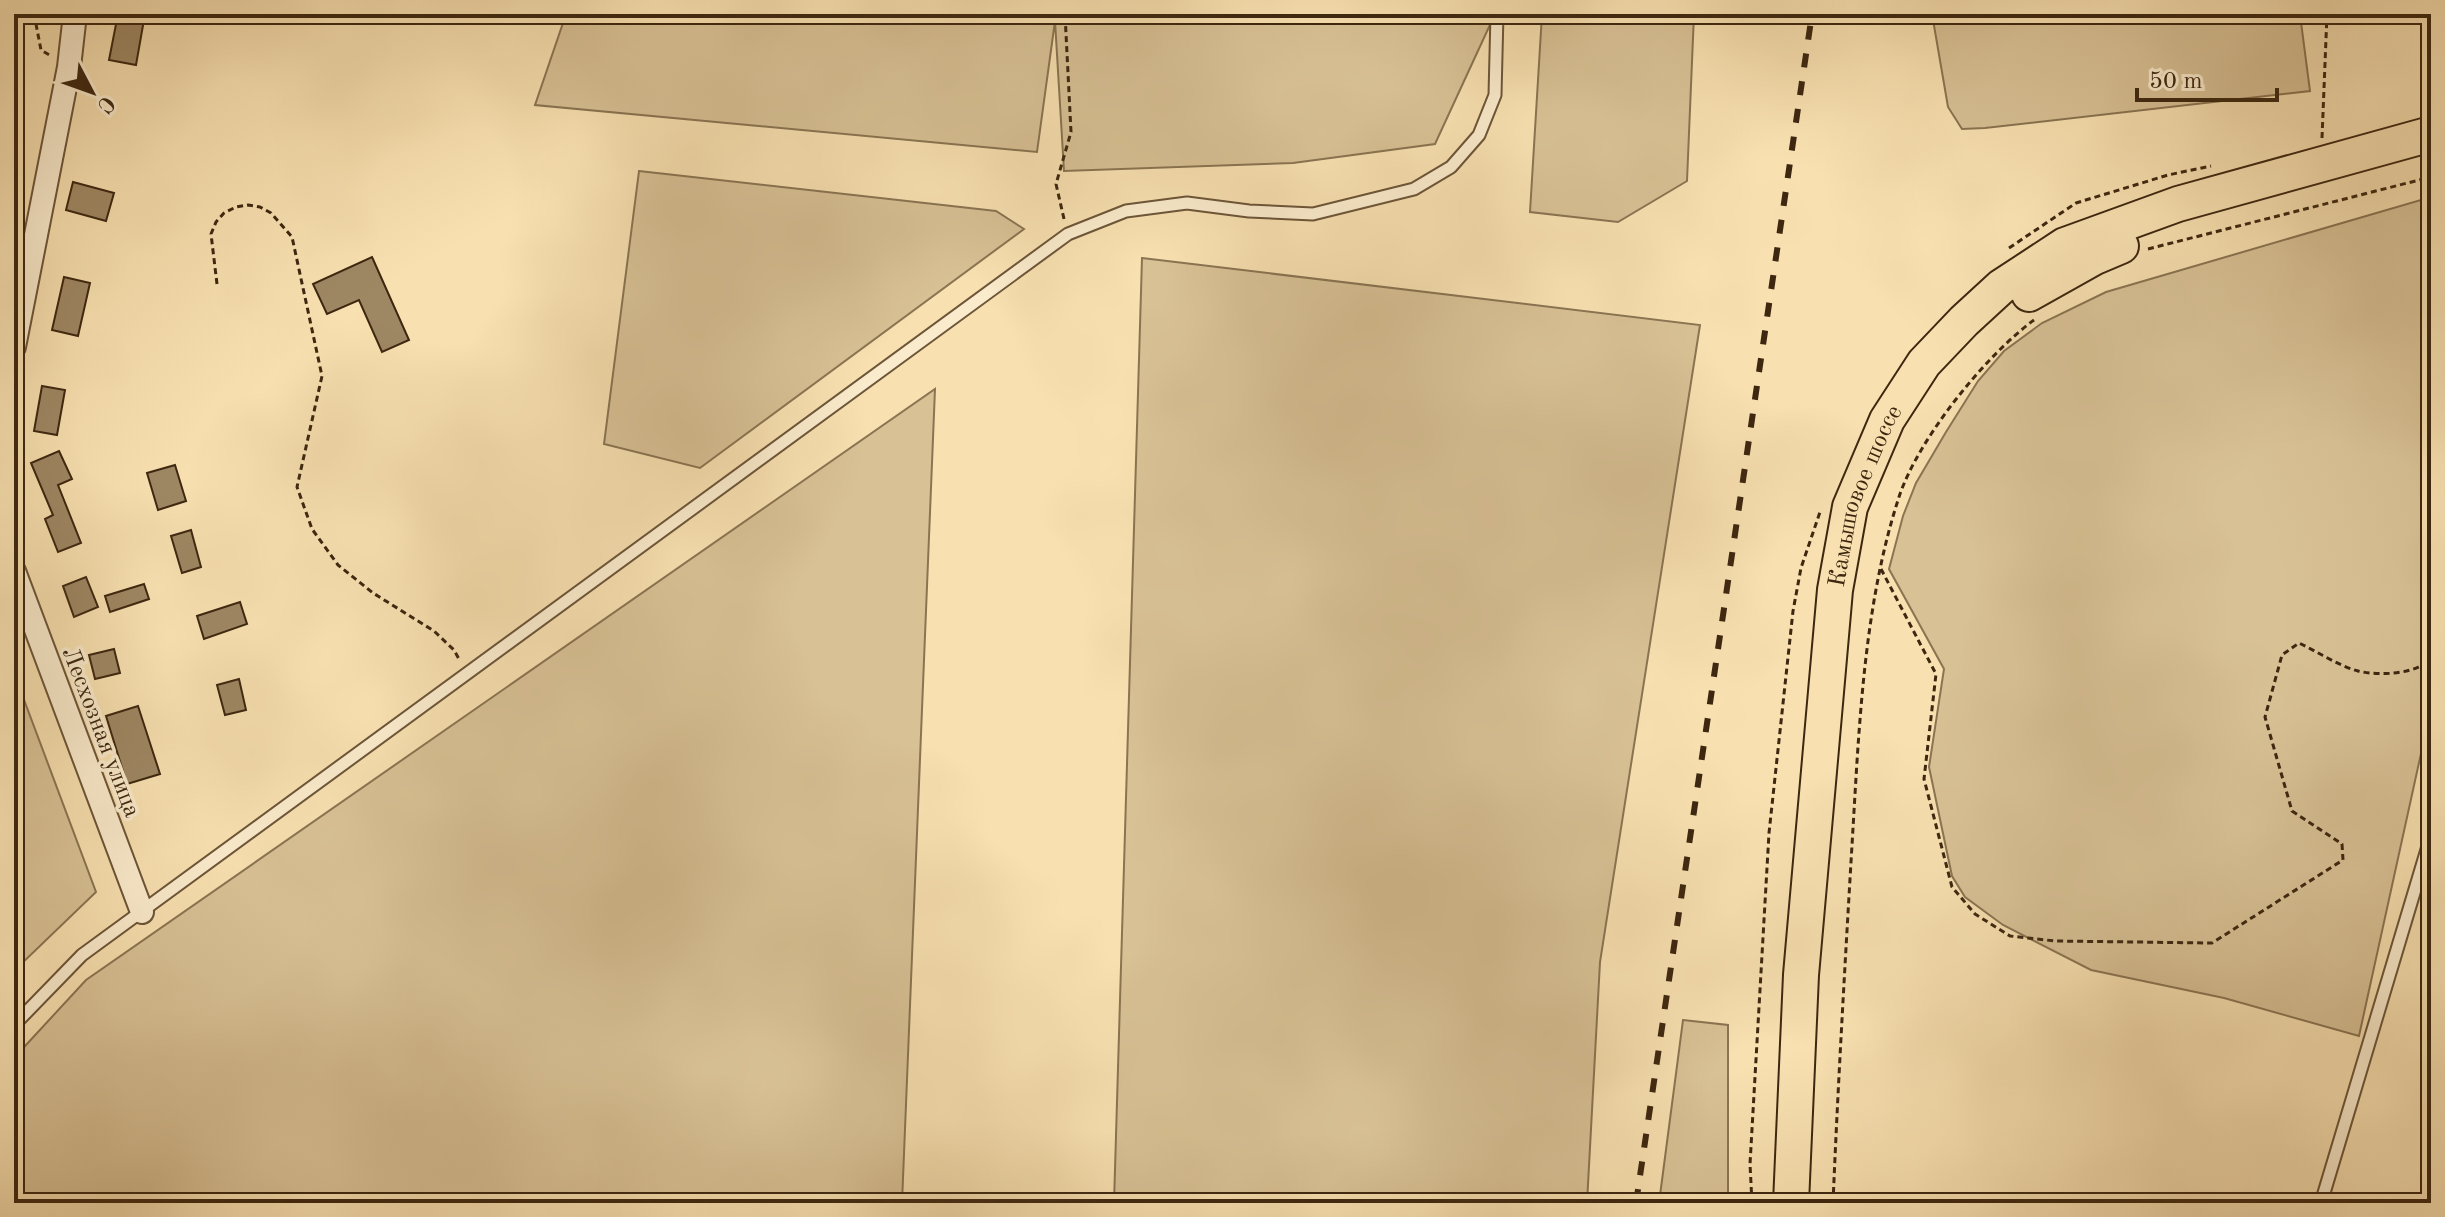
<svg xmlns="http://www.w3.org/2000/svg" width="2445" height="1217" font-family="'Old Standard TT',serif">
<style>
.green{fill:#d8c195;stroke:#8a7452;stroke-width:2}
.building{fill:#9e8763;stroke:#3d2710;stroke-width:2}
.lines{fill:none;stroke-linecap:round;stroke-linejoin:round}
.lane-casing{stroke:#6c5538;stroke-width:15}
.street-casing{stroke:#6c5538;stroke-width:26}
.primary-casing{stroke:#3d2710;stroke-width:38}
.path{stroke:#3d2710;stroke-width:3;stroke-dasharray:6 4;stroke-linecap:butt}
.lane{stroke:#faebcc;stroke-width:11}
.street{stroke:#faebcc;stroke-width:22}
.primary{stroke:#f8e0b0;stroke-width:34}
.rail{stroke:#3d2710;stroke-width:6;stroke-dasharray:14 14;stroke-linecap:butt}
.labels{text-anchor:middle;stroke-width:7;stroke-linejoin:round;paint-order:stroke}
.street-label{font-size:24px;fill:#3d2710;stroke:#faebcc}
</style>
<rect width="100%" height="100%" fill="#f8e0b0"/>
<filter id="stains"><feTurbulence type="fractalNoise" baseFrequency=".0025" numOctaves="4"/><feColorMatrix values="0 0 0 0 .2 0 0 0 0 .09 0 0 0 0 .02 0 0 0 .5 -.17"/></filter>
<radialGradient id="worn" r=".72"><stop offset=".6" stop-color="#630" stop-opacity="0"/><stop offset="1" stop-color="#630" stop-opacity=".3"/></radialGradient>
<!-- green -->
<g class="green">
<path d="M718,14h777l-60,130 -142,19 -229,8 -9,-150 -18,131 -502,-47 28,-82z"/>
<path d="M1542,14h152l-7,167 -69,41 -88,-10z"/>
<path d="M1932,14h364l5,8 9,69 -325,37 -23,1 -14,-22z"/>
<path d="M639,171l357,40 28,18 -324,239 -96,-24z"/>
<path d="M2431,197v511l-72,328 -135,-38 -133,-28 -88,-45 -38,-28 -13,-21 -23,-109 15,-98 -55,-100 14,-53 13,-33 30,-51 32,-51 26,-30 38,-28 64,-31z"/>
<path d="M1142,258l558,67 -100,637 -13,241h-473z"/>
<path d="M935,389l-33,814h-888v-145l72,-78z"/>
<path d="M14,673l82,219 -82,79z"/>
<path d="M1683,1020l45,5v178h-69z"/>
</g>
<!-- building -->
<g class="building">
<path d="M118,14h27l-9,51 -27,-5z"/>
<path d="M73,182l41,11 -8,28 -40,-11z"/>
<path d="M372,257l37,83 -27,12 -23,-52 -32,14 -14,-30z"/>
<path d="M64,277l26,6 -12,53 -26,-6z"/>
<path d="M42,386l23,4 -8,45 -23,-4z"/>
<path d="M59,451l13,28 -14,6 23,58 -23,9 -13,-33 8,-4 -22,-52z"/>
<path d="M175,465l11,36 -28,9 -11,-37z"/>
<path d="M191,530l10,37 -19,6 -11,-37z"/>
<path d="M86,577l12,30 -24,10 -11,-31z"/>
<path d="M144,584l5,15 -39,13 -5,-16z"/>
<path d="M240,602l7,22 -43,15 -7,-23z"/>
<path d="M114,649l6,24 -25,6 -6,-24z"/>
<path d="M239,679l7,31 -21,5 -8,-30z"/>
<path d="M138,706l22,68 -33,10 -21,-68z"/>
</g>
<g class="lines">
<defs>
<g id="lane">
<path d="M14,1025l68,-70 986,-721 58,-23 61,-8 62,8 64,3 101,-25 37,-22 28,-32 16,-40 2,-81"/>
<path d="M2321,1203l110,-367"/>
</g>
<g id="street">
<path d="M14,347l55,-280 6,-53"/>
<path d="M14,571l128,341"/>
</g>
<g id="primary">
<path d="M2029,294l66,-37 26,-11"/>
<path id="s1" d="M1791,1203l10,-228 34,-385 15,-83 37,-87 37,-57 40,-42 37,-34 64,-42 113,-41 253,-70"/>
</g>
</defs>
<!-- lane casing -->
<use href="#lane" class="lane-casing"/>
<!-- street casing -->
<use href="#street" class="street-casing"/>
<!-- primary casing -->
<use href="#primary" class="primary-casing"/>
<!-- path -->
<g class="path">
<path d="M34,14l7,36 10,6"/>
<path d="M2322,138l5,-124"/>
<path d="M1064,219l-8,-35 15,-52 -6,-118"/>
<path d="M2009,248l67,-45 92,-28 43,-9"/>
<path d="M2148,249l283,-72"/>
<path d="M217,284l-6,-50 5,-12 8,-9 12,-6 12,-2 12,2 11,6 21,24 30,139 -25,111 15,42 26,36 35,28 61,38 20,19 6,11"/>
<path d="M1881,569l55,105 -12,105 28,108 23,27 35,22 45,5 157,2 131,-83 -1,-16 -50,-33 -27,-94 17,-62 17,-12c19,9 40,23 59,28 20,5 61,4 73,-14"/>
<path d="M1752,1203l-2,-39 19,-331 24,-222 8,-43 20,-59"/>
<path d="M1833,1203c5,-119 12,-239 19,-358 7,-114 11,-238 47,-348 19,-58 86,-141 135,-177"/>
</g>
<!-- lane -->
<use href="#lane" class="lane"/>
<!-- street -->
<use href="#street" class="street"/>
<!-- primary -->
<use href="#primary" class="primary"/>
<!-- rail -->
<path class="rail" d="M1636,1203l176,-1189"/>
</g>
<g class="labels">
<!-- street labels -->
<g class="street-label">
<text dy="8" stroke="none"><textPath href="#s1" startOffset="714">Камышовое шоссе</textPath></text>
<text transform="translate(102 732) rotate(69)" y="8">Лесхозная улица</text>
</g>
</g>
<!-- margin -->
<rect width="2445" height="1217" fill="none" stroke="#f8e0b0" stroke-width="48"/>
<rect x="16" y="16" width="2413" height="1185" fill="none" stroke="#3d2710" stroke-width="4"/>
<rect x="24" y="24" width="2397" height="1169" fill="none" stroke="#3d2710" stroke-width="2"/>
<!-- north arrow -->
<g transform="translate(92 92) rotate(131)" stroke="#faebcc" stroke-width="6" paint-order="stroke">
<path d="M0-6L14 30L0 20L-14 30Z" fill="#3d2710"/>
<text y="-12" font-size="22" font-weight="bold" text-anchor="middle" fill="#3d2710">С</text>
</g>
<!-- scale -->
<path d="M2137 88v12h140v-12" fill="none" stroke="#3d2710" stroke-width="4"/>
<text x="2149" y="88" font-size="24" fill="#3d2710" stroke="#faebcc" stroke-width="6" paint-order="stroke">50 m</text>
<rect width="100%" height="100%" filter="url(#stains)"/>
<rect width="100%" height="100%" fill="url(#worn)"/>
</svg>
